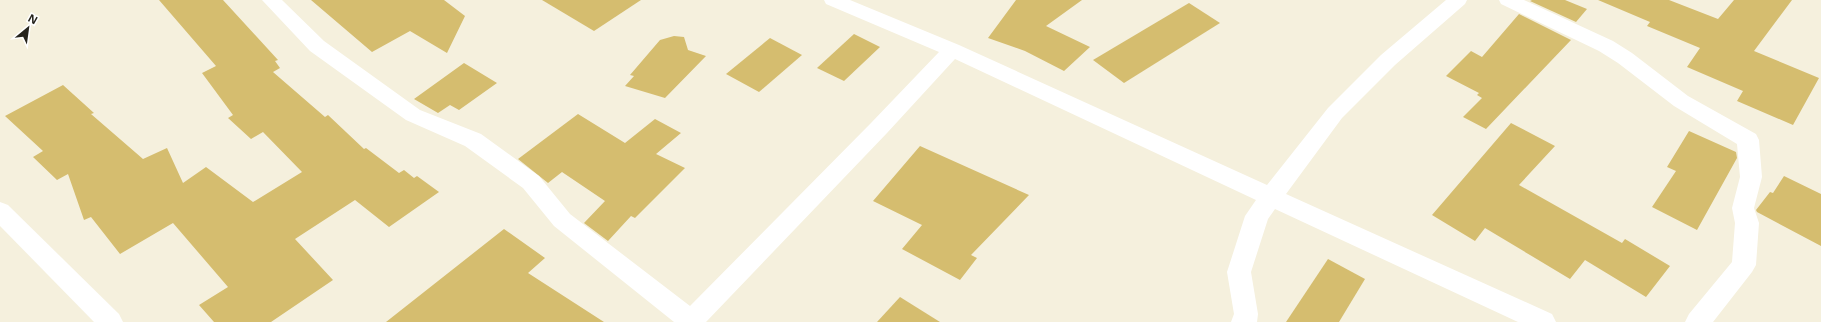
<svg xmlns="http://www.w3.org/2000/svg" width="1821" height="322" font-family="'Noto Sans',sans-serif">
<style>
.building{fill:#d5bd6f}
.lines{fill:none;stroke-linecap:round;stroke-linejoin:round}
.minor{fill:#fff;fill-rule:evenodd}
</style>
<rect width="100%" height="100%" fill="#f5f0dd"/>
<!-- building -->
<g class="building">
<path d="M159,0h64l55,60 -3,1 5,7 -7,4 52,45 3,-2 36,34 2,-1 33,25 5,-3 10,8 3,-2 22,16 -50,35 -34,-27 -60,39 38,41 -62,42h-57l-15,-17 29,-18 -55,-64 -53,31 -29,-37 -7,3 -16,-46 -11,6 -24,-23 10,-6 -38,-35 58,-31 31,28 -3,1 52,45 24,-11 16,35 23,-16 47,35 49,-30 -39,-40 -12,7 -23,-21 5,-3 -31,-42 14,-7z"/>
<path d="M311,0h133l21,16 -18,37 -37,-22 -38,21z"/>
<path d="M542,0h99l-47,31z"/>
<path d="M1016,0h66l-36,26 44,21 -26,24 -39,-20 -37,-13z"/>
<path d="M1532,0h33l22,9 -11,13 -46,-21z"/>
<path d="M1598,0h71l49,19 16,-19h58l-38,51 65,27 -26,47 -56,-24 6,-10 -56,-24 13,-19 -53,-22 3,-4z"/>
<path d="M1189,3l31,20 -96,60 -31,-23z"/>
<path d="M1519,14l52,26 -85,89 -23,-12 19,-19 -5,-3 2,-2 -33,-17 25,-25 11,6z"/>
<path d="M854,34l26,13 -36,34 -27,-13z"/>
<path d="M674,36l10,1 4,13 18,6 -41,42 -40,-12 9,-10 -4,-1 30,-35z"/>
<path d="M770,38l32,17 -43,37 -33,-18z"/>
<path d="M464,63l33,20 -38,27 -9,-5 -12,8 -24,-14z"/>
<path d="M578,114l47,29 30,-24 26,14 -25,21 29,14 -50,50 -4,-2 -23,25 -24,-18 21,-22 -43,-29 -14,11 -30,-24z"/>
<path d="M1511,123l44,23 -36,39 103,58 3,-4 45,27 -24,31 -61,-37 -15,19 -85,-51 -10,13 -43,-26z"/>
<path d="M1689,131l47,21 1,6 -40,72 -45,-23 24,-36 -9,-4z"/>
<path d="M920,146l109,49 -58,60 6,3 -17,22 -58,-31 20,-24 -49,-24z"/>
<path d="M1784,176l37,18v52l-64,-34 -1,-2 14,-18 3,1z"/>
<path d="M504,229l41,29 -17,15 76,49h-218z"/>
<path d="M1328,259l37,20 -26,43h-53z"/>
<path d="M900,297l40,25h-63z"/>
</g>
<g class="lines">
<!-- minor -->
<g class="minor">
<path d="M262,0h20l42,41 96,69 61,24 58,42 31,38 120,92 181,-183 68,-71 -113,-48 -2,-4h26l109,45 308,140 61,-77 53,-53 65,-55h21l-2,4 -70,61 -53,53 -56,76 266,120 4,8h-38l-243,-113 -7,10 -17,53 7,42 -1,8h-26l3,-8 -7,-42 18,-56 11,-16 -301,-141 -68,74 -181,189h-32l-120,-96 -31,-38 -58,-42 -59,-26 -96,-69z"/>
<path d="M1499,0h25l89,41 19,12 56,43 68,38 3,6 3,37 -8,31 5,15 -3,42 -4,7 -39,50h-28l4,-8 43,-52 3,-39 -3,-15 8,-31 -3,-33 -63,-38 -56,-43 -19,-12 -98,-47z"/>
<path d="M0,202l8,3 111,109 4,8h-29l-94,-96z"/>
</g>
</g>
<!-- north arrow -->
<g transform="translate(28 28) rotate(29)" stroke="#ffffff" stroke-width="3" paint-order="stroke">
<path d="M0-3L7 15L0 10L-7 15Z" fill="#26241d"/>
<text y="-6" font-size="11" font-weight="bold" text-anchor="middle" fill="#26241d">N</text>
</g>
</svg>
